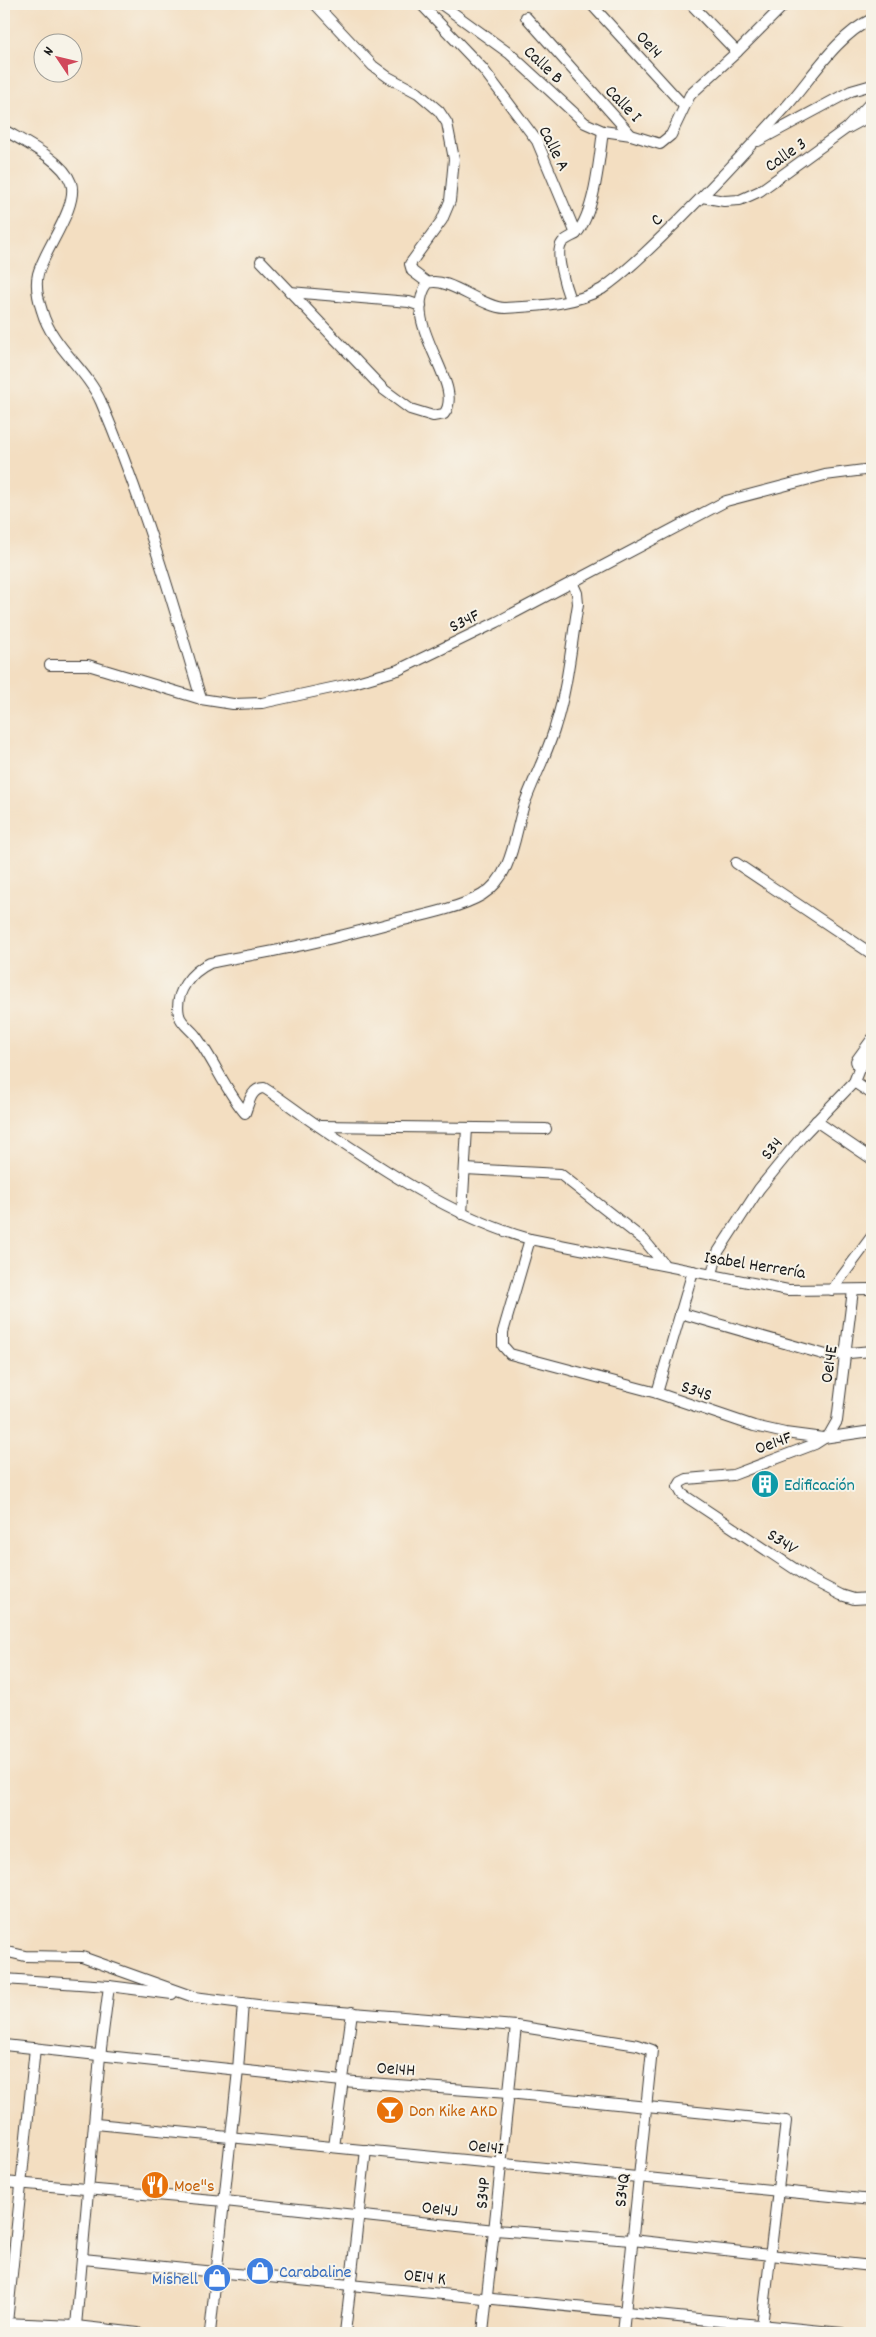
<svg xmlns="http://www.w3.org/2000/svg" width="876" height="2337" font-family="Dekko,sans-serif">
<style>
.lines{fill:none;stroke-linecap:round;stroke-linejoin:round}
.minor-casing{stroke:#3c3935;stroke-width:12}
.minor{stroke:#fff;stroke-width:10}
.labels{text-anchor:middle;stroke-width:4;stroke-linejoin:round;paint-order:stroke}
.street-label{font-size:18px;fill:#1c1c1c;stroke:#f7f3e8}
.culture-label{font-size:18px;fill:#0d838f;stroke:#f7f3e8;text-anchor:start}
.food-label{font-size:18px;fill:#c56008;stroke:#f7f3e8;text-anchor:start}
.shop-label{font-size:18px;fill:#366cbe;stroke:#f7f3e8;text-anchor:start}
</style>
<rect width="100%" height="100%" fill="#f7f3e8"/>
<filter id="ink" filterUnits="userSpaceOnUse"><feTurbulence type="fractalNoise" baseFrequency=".02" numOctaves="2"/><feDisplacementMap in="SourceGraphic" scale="10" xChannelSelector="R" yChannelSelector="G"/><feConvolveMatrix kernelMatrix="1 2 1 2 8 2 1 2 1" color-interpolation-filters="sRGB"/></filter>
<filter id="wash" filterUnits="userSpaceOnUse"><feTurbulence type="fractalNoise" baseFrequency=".0096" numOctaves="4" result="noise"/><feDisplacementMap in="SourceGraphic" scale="20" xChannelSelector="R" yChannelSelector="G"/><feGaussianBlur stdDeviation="1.12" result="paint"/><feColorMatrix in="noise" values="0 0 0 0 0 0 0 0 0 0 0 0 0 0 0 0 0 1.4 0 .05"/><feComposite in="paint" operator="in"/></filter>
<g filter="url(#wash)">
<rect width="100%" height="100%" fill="#f3dec1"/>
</g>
<g filter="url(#ink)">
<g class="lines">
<defs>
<g id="minor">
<path d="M315,4l58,62 15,11 30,16 21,18 8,12 7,36 -4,42 -8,19 -32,44 2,7 16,12"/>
<path d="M421,4l62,65 54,72 39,93c19,-22 23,-74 27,-103"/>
<path d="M441,4l69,50 75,69 18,8 28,4"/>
<path d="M591,4l93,102"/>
<path d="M691,4l46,48"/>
<path d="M526,17l105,118 29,9 11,-9 19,-40 47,-43 48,-48"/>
<path d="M848,128l24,-13"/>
<path d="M4,130c20,12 59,30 67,53 8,23 -27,67 -33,91 -3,12 0,25 4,37 10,36 44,57 59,91 41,96 71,197 100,297"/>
<path d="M758,141l93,-50 21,-6"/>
<path d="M702,197l22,4 16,-1 20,-9 87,-63 25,-27"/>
<path d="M261,261l122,128 27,20 23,7 11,-2c23,-29 -46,-91 -16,-131 20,-7 53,24 77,25 31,-2 69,-3 97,-19 27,-19 50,-43 74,-66 37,-37 74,-76 109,-115 27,-30 51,-72 87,-89"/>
<path d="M290,292l119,10 12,4"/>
<path d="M570,300c-4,-11 -16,-47 -8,-57 3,-4 9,-6 14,-9"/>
<path d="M572,582l5,11 1,11c-7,42 -10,82 -23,123 -8,28 -23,54 -32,81 -9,30 -11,69 -41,87 -22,13 -62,21 -87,27 -35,9 -71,19 -107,26 -26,6 -52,9 -78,15 -19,9 -36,29 -31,52 2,8 11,14 16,20 19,25 30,55 50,78 4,-10 6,-25 19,-25 18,11 35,25 53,37 63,43 139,94 213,114l258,51 84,-1"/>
<path d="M50,665h38l113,34 32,5 29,-1 88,-19 48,-14 99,-48 229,-121 99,-26 47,-6"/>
<path d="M736,863l136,91"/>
<path d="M859,1069l-3,-8 16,-22"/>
<path d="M854,1082l18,12"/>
<path d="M816,1121l56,38"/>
<path d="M319,1126l227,3"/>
<path d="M465,1169l95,5 84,66 19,23"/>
<path d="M462,1214l5,-86"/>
<path d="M530,1239l-27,93v14l7,8 147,39 97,33 31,7 38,5 49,-7"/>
<path d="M712,1274l6,-22 41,-63 45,-55 50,-52 5,-13 13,-15"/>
<path d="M832,1290l40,-54"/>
<path d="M853,1290l-16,131 -8,14 -14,9 -82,31 -46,4 -6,3 -3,5 4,7 128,85 31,16 13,4 18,-1"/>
<path d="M680,1313l146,42 46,-4"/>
<path d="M657,1393l36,-122"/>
<path d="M4,1951l21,5 57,1 112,40 72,9 250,20 122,19 14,5 -29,283"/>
<path d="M4,1979l105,7 63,8"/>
<path d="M4,2045l338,36 166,12 278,28 -24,205 -2,7"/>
<path d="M96,2124l776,76"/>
<path d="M334,2147l18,-135"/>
<path d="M4,2182l221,19 270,29 137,10 240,26"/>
<path d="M83,2259l759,74"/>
<path d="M4,2323l72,3 62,7"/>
<path d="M7,2323l28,-275"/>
<path d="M76,2326l24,-270 9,-70"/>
<path d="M210,2333l28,-263 5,-67"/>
<path d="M345,2333l21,-183"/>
<path d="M483,2333l33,-307"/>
</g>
</defs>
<!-- minor casing -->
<use href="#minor" class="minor-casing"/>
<!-- minor -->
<use href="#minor" class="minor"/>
</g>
</g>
<!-- icons -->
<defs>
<symbol id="building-disc" viewBox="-11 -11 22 22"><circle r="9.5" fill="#0f9aa8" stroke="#f7f3e8"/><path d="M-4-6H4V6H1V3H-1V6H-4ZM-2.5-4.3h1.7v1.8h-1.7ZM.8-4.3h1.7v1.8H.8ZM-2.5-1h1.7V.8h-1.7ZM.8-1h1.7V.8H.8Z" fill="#fff"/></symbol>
<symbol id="bar-disc" viewBox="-11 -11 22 22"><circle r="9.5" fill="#e8710a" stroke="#f7f3e8"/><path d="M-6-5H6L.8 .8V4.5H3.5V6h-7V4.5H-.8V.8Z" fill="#fff"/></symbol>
<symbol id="restaurant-disc" viewBox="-11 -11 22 22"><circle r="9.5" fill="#e8710a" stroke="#f7f3e8"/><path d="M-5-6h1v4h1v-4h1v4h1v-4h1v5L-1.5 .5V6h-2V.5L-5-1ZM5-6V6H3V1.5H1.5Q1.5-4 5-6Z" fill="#fff"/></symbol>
<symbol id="shop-disc" viewBox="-11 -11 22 22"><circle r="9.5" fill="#3f7fe0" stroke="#f7f3e8"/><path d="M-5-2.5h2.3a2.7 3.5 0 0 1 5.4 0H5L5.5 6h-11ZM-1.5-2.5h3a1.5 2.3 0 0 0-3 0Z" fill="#fff"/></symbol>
</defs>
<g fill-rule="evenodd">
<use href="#building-disc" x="749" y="1468" width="32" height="32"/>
<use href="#bar-disc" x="374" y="2094" width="32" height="32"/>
<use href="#restaurant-disc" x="139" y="2169" width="32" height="32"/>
<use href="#shop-disc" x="244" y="2255" width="32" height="32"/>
<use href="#shop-disc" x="201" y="2262" width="32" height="32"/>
</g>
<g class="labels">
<!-- street labels -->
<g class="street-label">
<text transform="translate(650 44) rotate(48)" y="6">Oe14</text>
<text transform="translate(544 64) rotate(43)" y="6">Calle B</text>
<text transform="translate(624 103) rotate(46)" y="6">Calle I</text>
<text transform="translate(555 148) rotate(63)" y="6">Calle A</text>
<text transform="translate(785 154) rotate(-35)" y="6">Calle 3</text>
<text transform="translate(656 219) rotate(-45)" y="6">C</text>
<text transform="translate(464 620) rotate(-26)" y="6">S34F</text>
<text transform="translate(771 1148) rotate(-51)" y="6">S34</text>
<text transform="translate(755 1264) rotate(9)" y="6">Isabel Herrería</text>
<text transform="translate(828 1364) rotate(-82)" y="6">Oe14E</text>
<text transform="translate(697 1390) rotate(19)" y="6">S34S</text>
<text transform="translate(773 1442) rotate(-20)" y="6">Oe14F</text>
<text transform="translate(783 1541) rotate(33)" y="6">S34V</text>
<text transform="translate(396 2068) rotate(4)" y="6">Oe14H</text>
<text transform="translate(486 2146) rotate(6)" y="6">Oe14I</text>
<text transform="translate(621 2190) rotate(-84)" y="6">S34Q</text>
<text transform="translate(482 2193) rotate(-85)" y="6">S34P</text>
<text transform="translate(440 2208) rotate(6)" y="6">Oe14J</text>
<text transform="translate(425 2276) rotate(6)" y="6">OE14 K</text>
</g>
<!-- culture labels -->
<g class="culture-label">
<text x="784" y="1490">Edificación</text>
</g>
<!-- food labels -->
<g class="food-label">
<text x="409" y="2116">Don Kike AKD</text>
<text x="174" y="2191">Moe"s</text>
</g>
<!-- shop labels -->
<g class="shop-label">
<text x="279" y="2277">Carabaline</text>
<text x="198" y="2284" text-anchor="end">Mishell</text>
</g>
</g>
<!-- margin -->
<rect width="876" height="2337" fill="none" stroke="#f7f3e8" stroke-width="20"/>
<!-- north arrow -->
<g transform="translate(58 58) rotate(305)"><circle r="24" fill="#f7f3e8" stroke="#9f9d96"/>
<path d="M0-4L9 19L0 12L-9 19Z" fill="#d1495b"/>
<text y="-8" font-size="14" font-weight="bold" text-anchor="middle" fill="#1c1c1c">N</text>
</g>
</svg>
